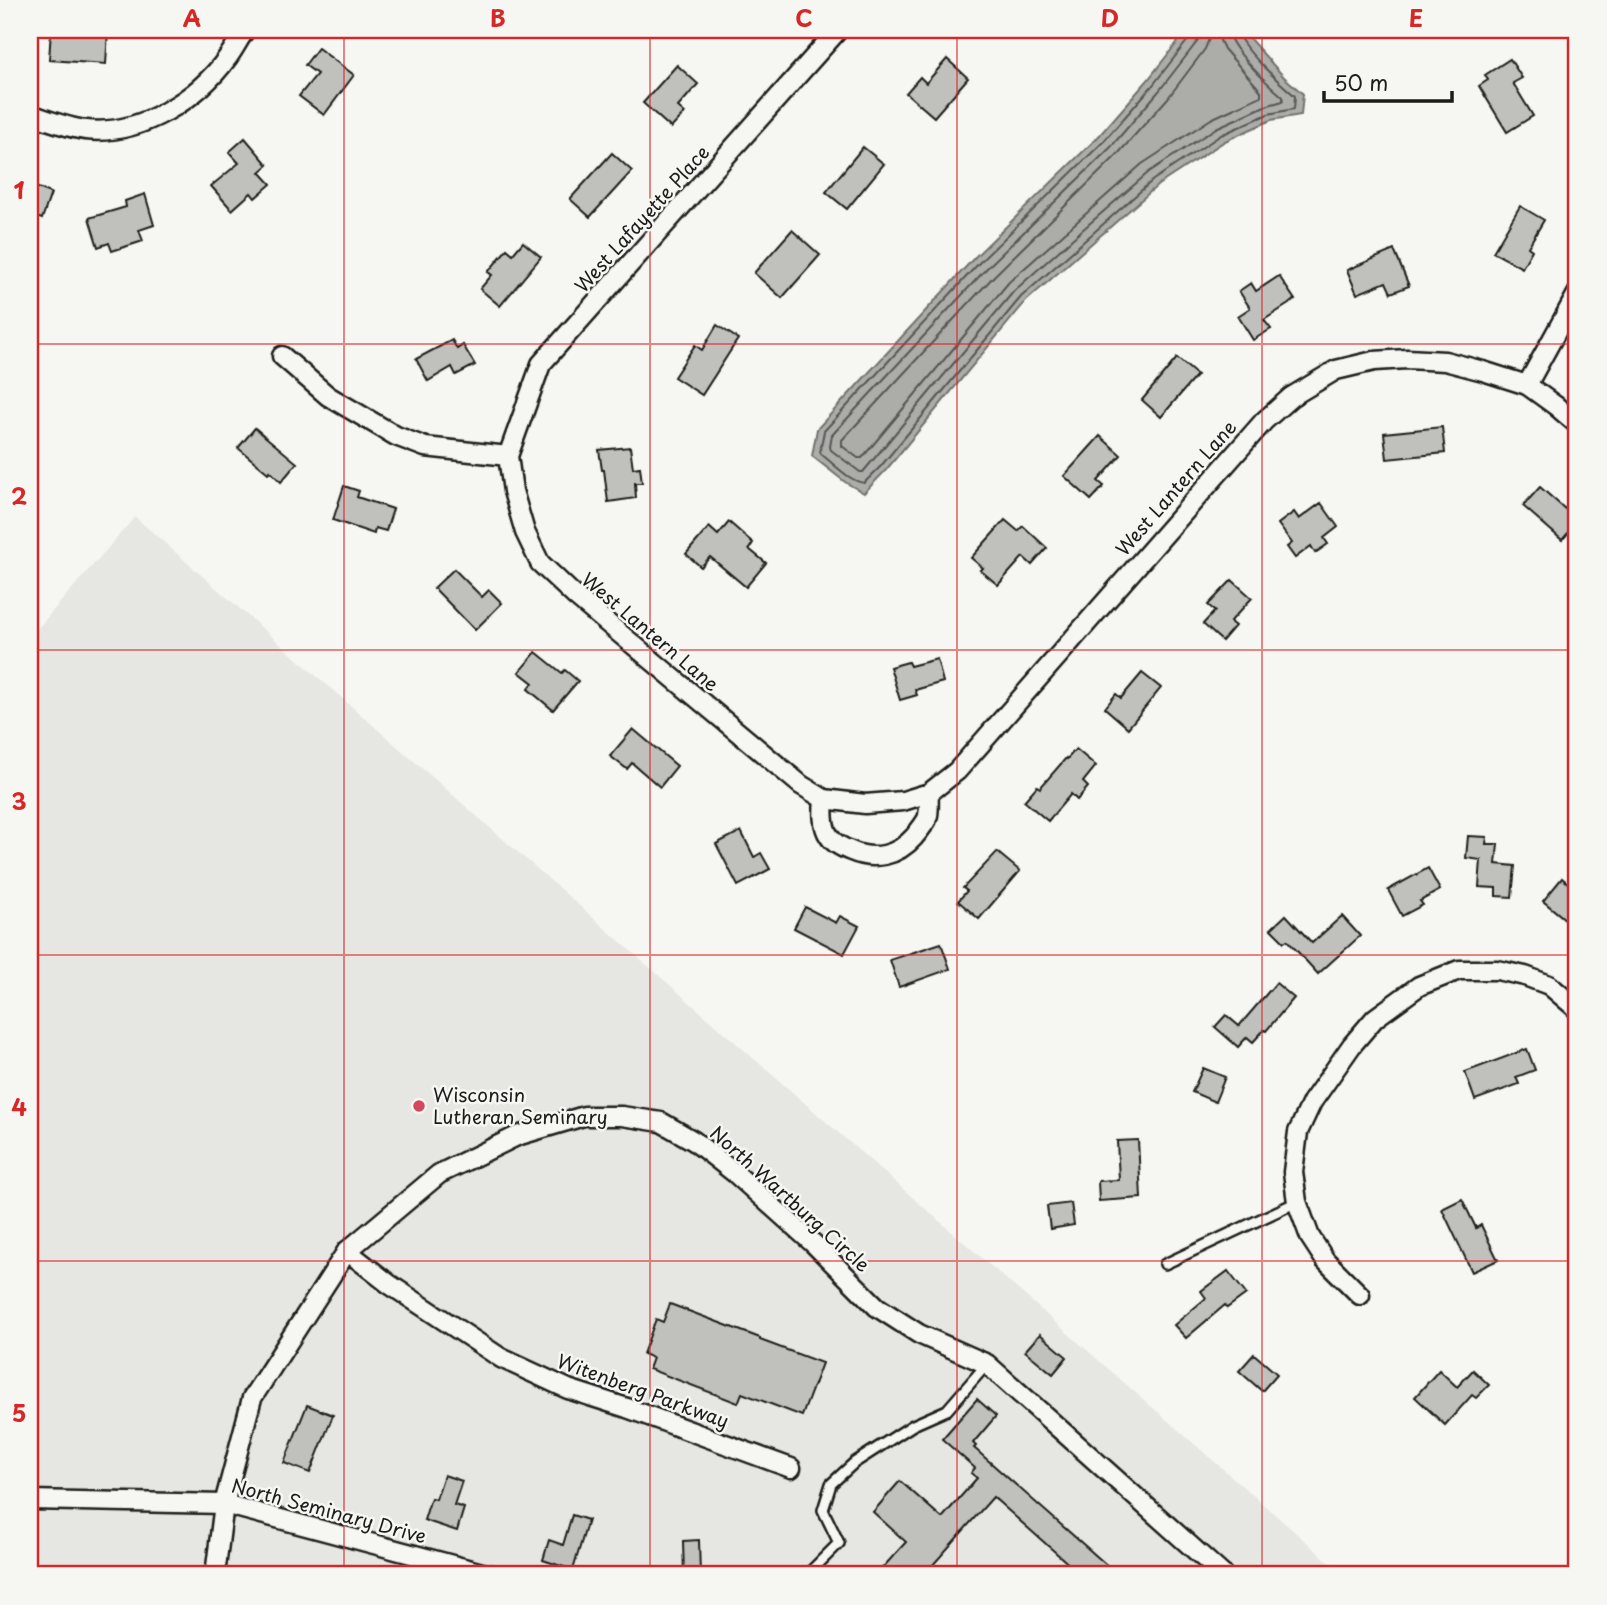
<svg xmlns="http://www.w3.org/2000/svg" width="1607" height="1605" font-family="'Playpen Sans',sans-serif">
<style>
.built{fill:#e6e6e2}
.water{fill:#acaca9;stroke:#727271;stroke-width:2}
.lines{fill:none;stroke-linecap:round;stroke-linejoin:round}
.shore{stroke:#565654;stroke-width:2}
.building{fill:#c0c0bd;stroke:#1c1c1c;stroke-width:2}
.service-casing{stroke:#1c1c1c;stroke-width:14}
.minor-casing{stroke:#1c1c1c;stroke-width:23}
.service{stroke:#f6f6f2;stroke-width:9}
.minor{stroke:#f6f6f2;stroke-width:18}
.grid{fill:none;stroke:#d62828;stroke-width:2;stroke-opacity:0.55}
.poi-dot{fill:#d1495b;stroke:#f6f6f2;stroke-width:2.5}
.labels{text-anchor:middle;stroke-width:5;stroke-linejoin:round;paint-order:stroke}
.street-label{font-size:19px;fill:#1c1c1c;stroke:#f6f6f2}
.poi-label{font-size:19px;fill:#1c1c1c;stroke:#f6f6f2;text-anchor:start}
.neatline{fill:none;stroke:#d62828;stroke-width:2.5}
.grid-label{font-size:23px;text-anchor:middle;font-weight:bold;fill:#d62828}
</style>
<rect width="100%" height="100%" fill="#f6f6f2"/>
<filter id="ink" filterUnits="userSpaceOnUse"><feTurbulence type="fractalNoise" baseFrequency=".0143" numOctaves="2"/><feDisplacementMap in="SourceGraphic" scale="14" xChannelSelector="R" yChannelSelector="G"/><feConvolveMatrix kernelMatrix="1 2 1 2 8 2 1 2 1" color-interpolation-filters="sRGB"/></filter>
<g filter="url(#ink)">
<!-- built -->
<path class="built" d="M135,517l1209,1058h-1314v-938z"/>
<!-- water -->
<path class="water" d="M1187,30h55l42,47 19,17 -2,21 -30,5 -46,21 -67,44 -132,116 -140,169 -22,23 -19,-11 -33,-26 5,-27 158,-172 123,-120 49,-56z"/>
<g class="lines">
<!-- shore -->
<g class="shore">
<path d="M1192,30l-1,6 -38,49 -50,57 -123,120 -156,169 -4,20 1,3c13,10 28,27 43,29l17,-17 140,-169 132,-117 68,-45 47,-21 26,-5 1,-13c-14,-12 -56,-50 -58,-66"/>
<path d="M1201,30l-1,6 -3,6 -38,49 -49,57 -123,120 -155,167 -2,12 1,3 29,22h3l151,-181 67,-60 68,-59 67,-44 49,-22 18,-5v-4c-15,-13 -54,-49 -55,-67"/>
<path d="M1214,33l3,1 7,15 37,42v5l-50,23 -69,45 -133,118 -147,176h-4l-16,-12v-6l152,-164 123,-121 51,-57 37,-49 6,-15z"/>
</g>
</g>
<!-- building -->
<g class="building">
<path d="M51,30h57l-2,34 -57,-4z"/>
<path d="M318,48l36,27 -30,40 -25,-19 18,-22 -12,-9z"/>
<path d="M947,59l21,19 -34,39 -28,-24 14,-16 6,6z"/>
<path d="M1510,59l12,19 -9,5 20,33 -26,16 -28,-46 9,-6 -3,-5z"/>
<path d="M677,65l21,19 -20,23 7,6 -14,15 -28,-25z"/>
<path d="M245,138l23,27 -8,7 11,12 -16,14 -4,-5 -19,17 -21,-24 28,-23 -10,-11z"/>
<path d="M863,147l21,17 -37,45 -21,-17z"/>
<path d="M612,153l20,18 -42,46 -20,-18z"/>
<path d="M30,185l21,8 -9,26 -12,-4z"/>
<path d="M145,194l9,31 -15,5 4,11 -31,10 -3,-8 -11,4 -9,-29 37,-11 -1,-6z"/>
<path d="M1520,206l24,14 -16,27 4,3 -10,18 -29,-16z"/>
<path d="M792,230l28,25 -38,43 -28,-25z"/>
<path d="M523,242l18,15 -41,49 -20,-17 12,-14 -4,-3 19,-23 6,5z"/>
<path d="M1394,250l15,36 -18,7 -5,-11 -29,12 -10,-24z"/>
<path d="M1279,276l16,24 -31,20 7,9 -18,11 -15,-24 12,-8 -11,-17 12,-8 5,8z"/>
<path d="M717,325l21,14 -36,56 -28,-18 21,-32 7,5z"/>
<path d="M452,340l5,9 6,-4 12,20 -19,10 -4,-8 -24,14 -12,-22z"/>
<path d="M1177,358l20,17 -36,42 -19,-17z"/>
<path d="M1442,427l3,26 -58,6 -3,-26z"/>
<path d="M255,428l42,35 -16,19 -11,-11 -2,2 -30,-25z"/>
<path d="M1100,436l21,19 -23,26 6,5 -13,14 -27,-24z"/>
<path d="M630,447l3,21 7,-1 2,16h-7l1,15 -28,4 -4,-32h-2l-3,-20z"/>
<path d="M344,486l15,5 -2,6 36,12 -7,22 -11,-3 -1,6 -41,-14z"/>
<path d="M1540,487l25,22 12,-14v28l-15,17 -39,-34z"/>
<path d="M1321,503l17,24 -14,11 4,6 -13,9 -4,-7 -16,12 -8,-11 5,-4 -14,-19 16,-12 5,7z"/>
<path d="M1005,520l13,11 5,-5 24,22 -15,17 -9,-8 -25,28 -18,-15 3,-2 -12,-10z"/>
<path d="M729,522l24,21 -4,6 17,14 -20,24 -36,-30 -9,10 -15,-13 23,-27 9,8z"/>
<path d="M454,569l28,28 7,-7 13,13 -27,27 -41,-42z"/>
<path d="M1232,580l20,18 -22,24 5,4 -13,15 -19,-17 12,-13 -7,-6z"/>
<path d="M536,652l26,21 3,-3 13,11 -25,29 -25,-21 5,-6 -14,-11z"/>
<path d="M937,659l6,23 -28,8 2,5 -17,5 -10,-33 18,-5 2,4z"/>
<path d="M1142,673l19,15 -33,40 -23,-20 11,-14 5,4z"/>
<path d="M633,729l44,37 -17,21 -28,-24 -5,6 -17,-13z"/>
<path d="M1076,749l20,17 -13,16 5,5 -11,13 -6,-6 -23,27 -24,-20 13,-15 3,2 26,-30 1,1z"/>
<path d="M741,831l13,26 7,-4 9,16 -32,17 -22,-42z"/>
<path d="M1468,836l19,1 -1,7h12l-2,20 19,2 -3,31 -16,-1v-8l-17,-1 2,-27 -15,-2z"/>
<path d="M997,852l23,19 -41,48 -21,-18 9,-10 -4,-3z"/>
<path d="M1428,868l12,22 -20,11 3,4 -21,11 -14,-26z"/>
<path d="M1562,878l15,13v26l-6,7 -28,-23z"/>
<path d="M805,907l31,16 4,-7 19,10 -15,28 -50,-26z"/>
<path d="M1286,915l26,28 30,-27 18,20 -42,38 -31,-34 -3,2 -13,-13z"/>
<path d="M941,943l9,26 -51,18 -9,-27z"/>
<path d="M1276,983l18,15 -28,33 -2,-1 -11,12 -6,-5 -9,10 -23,-20 11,-12 13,11z"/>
<path d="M1527,1049l8,21 -19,7 3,7 -44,16 -10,-28z"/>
<path d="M1203,1068l22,9 -10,25 -23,-10z"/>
<path d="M1138,1140l3,58 -42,3 -1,-20 21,-1 -2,-39z"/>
<path d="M1462,1199l14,29 5,-3 17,35 -26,12 -30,-63z"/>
<path d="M1071,1203l3,22 -24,4 -3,-23z"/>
<path d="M1228,1271l18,23 -19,14 -2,-3 -39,33 -12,-13 32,-27 -5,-7z"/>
<path d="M670,1304l90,34v2l62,23 -20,53 -60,-23 -4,10 -89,-34 4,-11 -10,-4 13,-35 7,3z"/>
<path d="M1040,1334l27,23 -14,17 -28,-23z"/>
<path d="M1254,1354l23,20 -15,17 -23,-20z"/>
<path d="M1439,1370l18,17 16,-17 16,15 -13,13 -4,-3 -27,30 -30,-28z"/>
<path d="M977,1399l19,17 -23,27 3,3 -2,2 144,127h-37l-88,-78 -69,78h-48l30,-33 -33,-30 27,-31 42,37 35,-40 -6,-5 4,-5 -33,-29z"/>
<path d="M307,1405l26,10 -23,58 -26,-10z"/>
<path d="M444,1475l18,6 -8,24 10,3 -7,23 -33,-11 7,-22 5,1z"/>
<path d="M572,1515l16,5 -15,50 -30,-10 6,-20 14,5z"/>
<path d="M699,1540l1,35h-16l-1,-34z"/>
</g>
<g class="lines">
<defs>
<g id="service">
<path d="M1165,1264l132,-62"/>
<path d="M807,1575l32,-32 -16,-33 8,-26 23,-21 59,-38 34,-15 40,-46"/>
</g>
<g id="minor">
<path d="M838,30l-297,334 -33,92 5,35 12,41 15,31 35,33 226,189 23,14 41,5 38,-3 26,-8 28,-22 307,-350 27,-24 45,-27 38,-9 33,-2 38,2 38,10 44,14 29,21 21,18"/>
<path d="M30,114c18,6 37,14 56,16 54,6 112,-31 142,-73 6,-8 11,-18 17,-27"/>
<path d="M282,356l46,40 68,40 29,11 83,9"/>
<path d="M1527,385l50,-91"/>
<path d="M824,799c-1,11 -2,27 5,37 4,7 14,12 22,15 23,10 46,5 63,-14 4,-5 10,-12 13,-18 3,-7 1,-18 2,-26"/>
<path d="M347,1251l42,33 112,74 67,31 59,19 164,60"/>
<path d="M1360,1295l-35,-35 -15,-23 -13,-35 -4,-30 5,-40 14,-30 40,-57 23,-27 44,-32 40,-16h38l28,6 24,9 28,24"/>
<path d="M30,1500l194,4 266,71"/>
<path d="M215,1575l9,-71 28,-106 95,-147 92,-77 78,-38 67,-20h38l39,6 33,19 42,33 78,70 63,63 42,27 68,30 236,211"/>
</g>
</defs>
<!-- service casing -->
<use href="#service" class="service-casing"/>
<!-- minor casing -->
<use href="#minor" class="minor-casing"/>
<!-- service -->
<use href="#service" class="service"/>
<!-- minor -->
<use href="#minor" class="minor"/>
</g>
</g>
<!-- grid -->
<path class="grid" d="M344,30v1545M650,30v1545M957,30v1545M1262,30v1545M30,344h1547M30,650h1547M30,955h1547M30,1261h1547"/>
<!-- markers -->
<circle class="poi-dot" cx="419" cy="1106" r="7"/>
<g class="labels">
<!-- street labels -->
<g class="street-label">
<text transform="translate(642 219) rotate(-48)" y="7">West Lafayette Place</text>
<text transform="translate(1176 488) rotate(-49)" y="7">West Lantern Lane</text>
<text transform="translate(650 632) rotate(40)" y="7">West Lantern Lane</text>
<text transform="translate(790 1199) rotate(42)" y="7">North Wartburg Circle</text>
<text transform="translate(643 1391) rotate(20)" y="7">Witenberg Parkway</text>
<text transform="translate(329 1511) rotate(15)" y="7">North Seminary Drive</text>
</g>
<!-- poi labels -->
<g class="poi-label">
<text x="433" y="1102">Wisconsin<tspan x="433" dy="22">Lutheran Seminary</tspan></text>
</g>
</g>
<!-- margin -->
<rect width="1607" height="1605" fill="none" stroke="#f6f6f2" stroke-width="77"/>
<!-- scale -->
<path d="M1324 91v10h128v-10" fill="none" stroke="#1c1c1c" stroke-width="3.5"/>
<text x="1334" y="91" font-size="21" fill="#1c1c1c" stroke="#f6f6f2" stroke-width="5" paint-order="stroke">50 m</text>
<rect x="38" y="38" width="1530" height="1528" class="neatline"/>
<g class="grid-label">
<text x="192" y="27">A</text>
<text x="498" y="27">B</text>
<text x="804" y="27">C</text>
<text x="1110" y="27">D</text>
<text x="1416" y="27">E</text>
<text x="19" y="199">1</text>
<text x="19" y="505">2</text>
<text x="19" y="810">3</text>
<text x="19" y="1116">4</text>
<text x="19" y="1422">5</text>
</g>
</svg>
